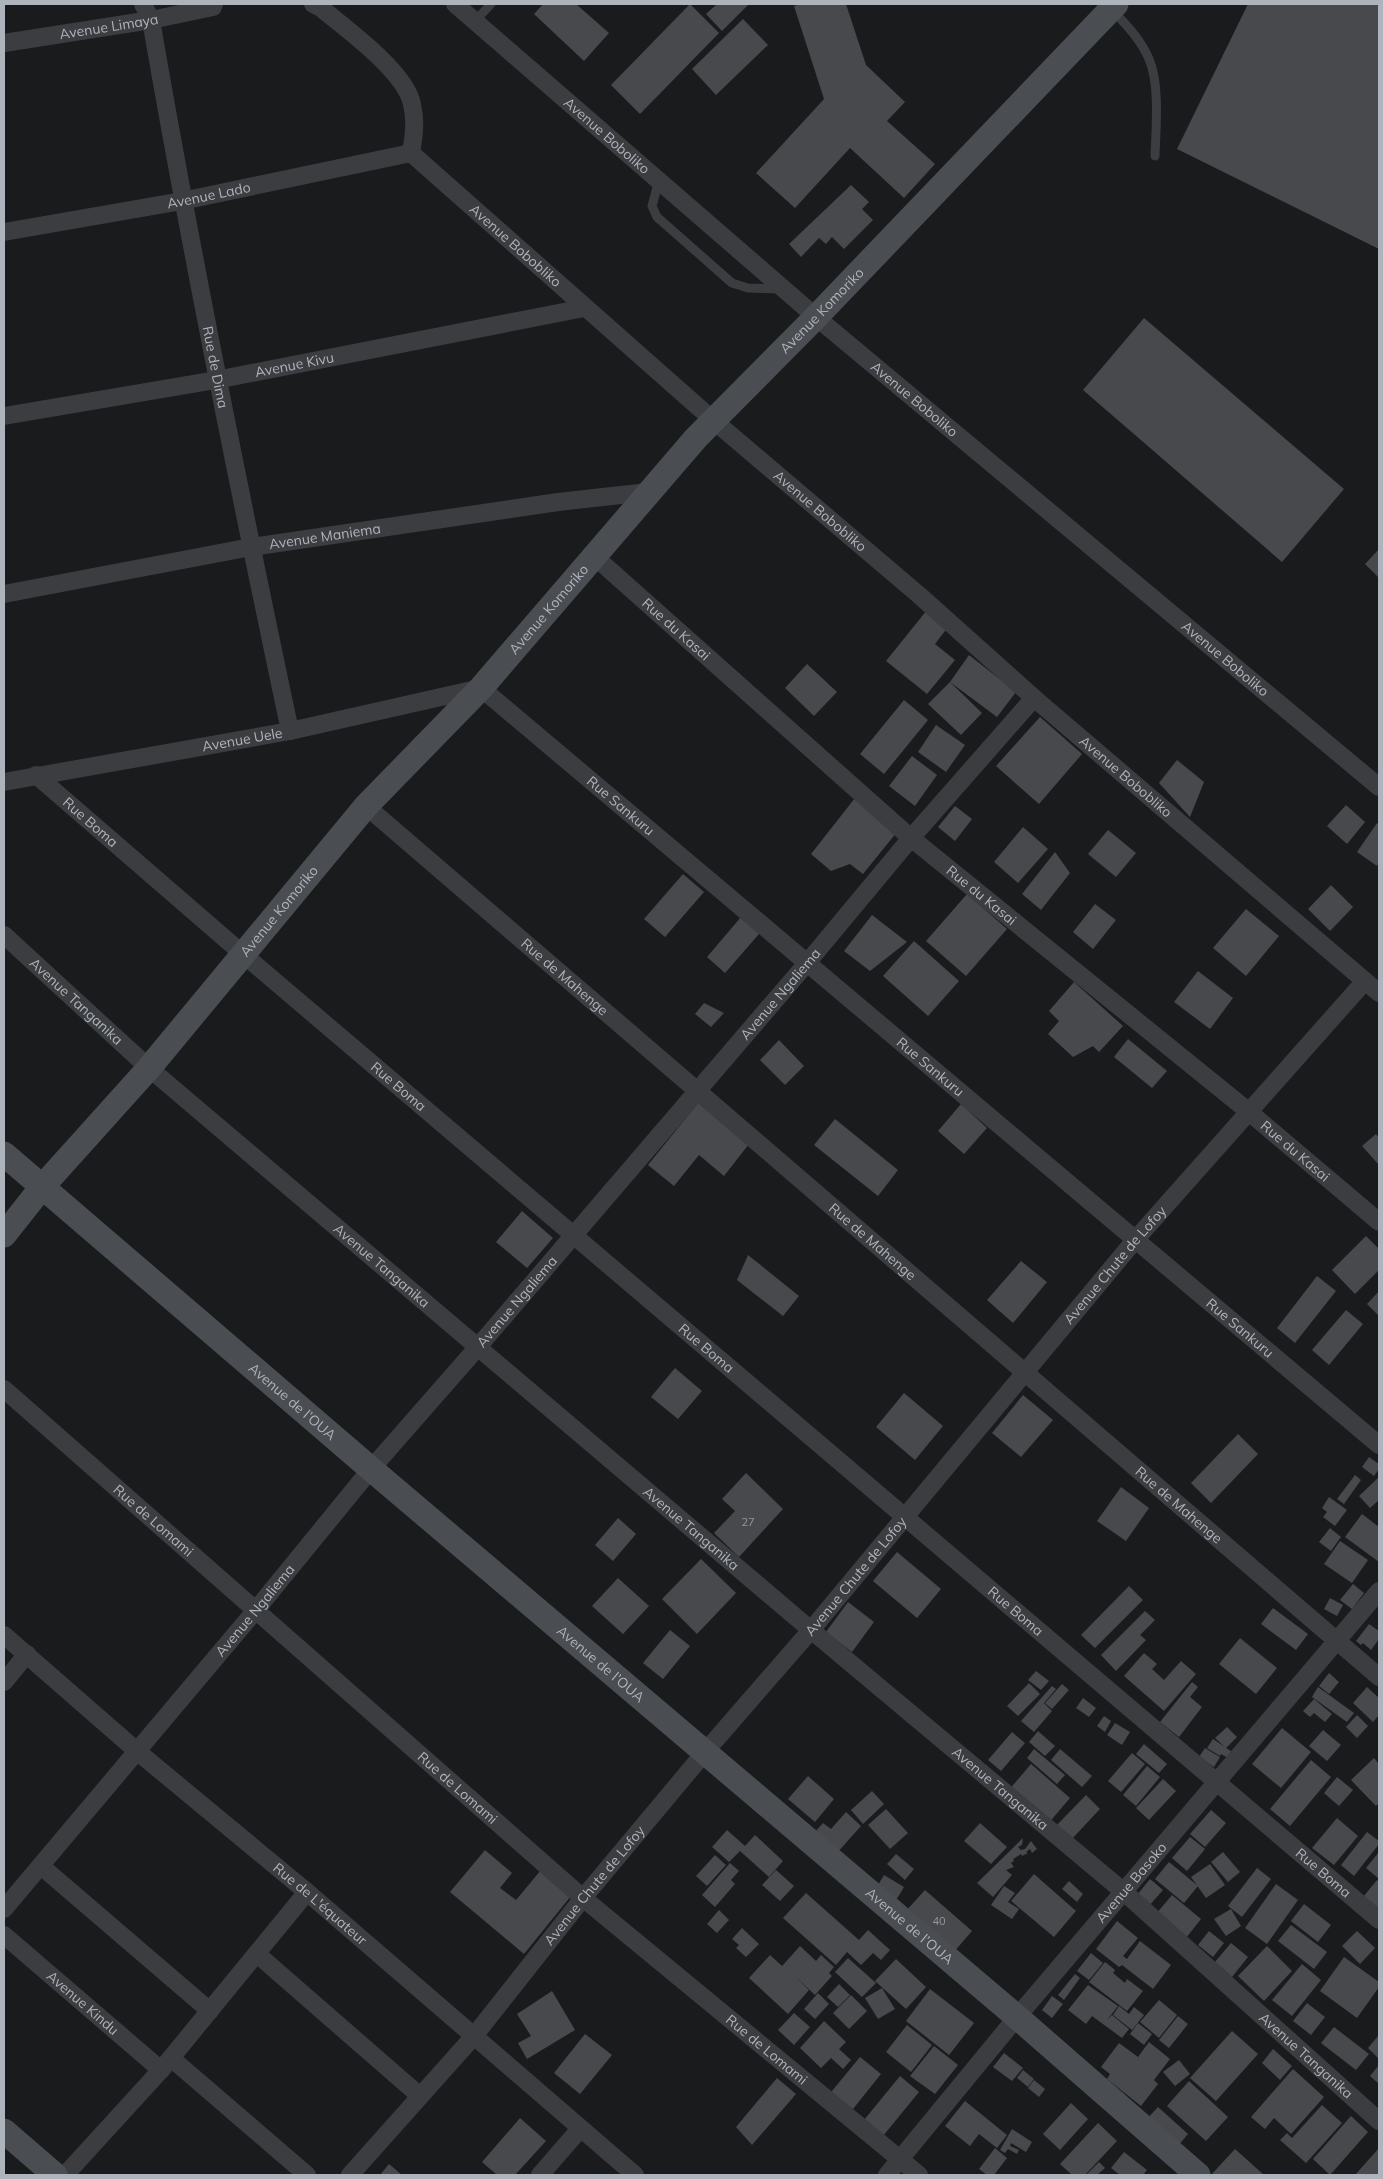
<svg xmlns="http://www.w3.org/2000/svg" width="1383" height="2179" font-family="Mulish,sans-serif">
<style>
.building{fill:#47494d}
.lines{fill:none;stroke-linecap:round;stroke-linejoin:round}
.lane{stroke:#3c3d41;stroke-width:9}
.street{stroke:#3c3d41;stroke-width:18}
.secondary{stroke:#4a4d51;stroke-width:25}
.labels{text-anchor:middle;stroke-width:4;stroke-linejoin:round;paint-order:stroke}
.number-label{font-size:11px;fill:#9499a0}
.street-label{font-size:14px;fill:#aeb4bb;stroke:#151618}
</style>
<rect width="100%" height="100%" fill="#1a1b1d"/>
<!-- building -->
<g class="building">
<path d="M543,4h33l33,29 -25,28 -50,-47z"/>
<path d="M690,4l29,29 -79,81 -29,-29z"/>
<path d="M717,4h32l-27,27 -16,-17z"/>
<path d="M801,4h45l20,61 39,37 -18,19 48,43 -31,34 -54,-50 -55,60 -39,-35 68,-74 -30,-93z"/>
<path d="M1248,4h126l5,2v243l-202,-100z"/>
<path d="M743,19l25,26 -52,50 -24,-26z"/>
<path d="M851,185l18,17 -7,7 11,11 -29,29 -12,-12 -6,7 -7,-6 -18,19 -12,-13z"/>
<path d="M1144,318l200,171 -62,73 -199,-172z"/>
<path d="M1379,549v29l-14,-14z"/>
<path d="M927,610l21,17 -13,17 20,16 -28,34 -41,-33z"/>
<path d="M969,655l47,37 -19,25 -47,-35z"/>
<path d="M807,664l30,28 -23,24 -29,-28z"/>
<path d="M950,682l32,31 -21,22 -33,-31z"/>
<path d="M904,700l24,20 -44,54 -24,-20z"/>
<path d="M1040,717l42,37 -43,50 -43,-38z"/>
<path d="M936,725l29,20 -19,27 -28,-20z"/>
<path d="M912,756l25,19 -22,31 -26,-20z"/>
<path d="M1177,760l27,22 -14,35 -31,-34z"/>
<path d="M855,798l42,34 -34,42 -13,-10 -19,7 -20,-17z"/>
<path d="M1346,805l19,17 -18,22 -20,-18z"/>
<path d="M955,806l17,13 -17,22 -17,-14z"/>
<path d="M1377,823l2,2v37l-2,4 -20,-14z"/>
<path d="M1023,827l25,22 -30,34 -24,-21z"/>
<path d="M1108,830l28,23 -20,24 -28,-23z"/>
<path d="M1055,852l15,21 -29,37 -19,-16z"/>
<path d="M683,874l21,18 -39,45 -21,-18z"/>
<path d="M1331,885l22,22 -23,24 -22,-22z"/>
<path d="M967,894l40,35 -41,47 -40,-35z"/>
<path d="M1095,904l21,16 -23,29 -20,-17z"/>
<path d="M1246,909l33,27 -33,40 -33,-28z"/>
<path d="M872,915l35,27 -37,29 -26,-20z"/>
<path d="M741,917l18,17 -34,39 -18,-16z"/>
<path d="M914,941l45,40 -31,35 -45,-40z"/>
<path d="M1198,971l35,27 -23,31 -36,-27z"/>
<path d="M1074,982l49,44 -24,26 -6,-6 -20,11 -25,-23 11,-13 -10,-10z"/>
<path d="M704,1003l20,10 -13,14 -16,-13z"/>
<path d="M1128,1039l39,32 -15,17 -38,-31z"/>
<path d="M779,1040l25,26 -19,19 -25,-25z"/>
<path d="M698,1103l51,41 -25,32 -25,-21 -25,31 -26,-21z"/>
<path d="M961,1104l26,24 -23,26 -26,-23z"/>
<path d="M835,1119l63,51 -20,26 -64,-51z"/>
<path d="M1376,1134l3,4v27l-17,-19z"/>
<path d="M522,1211l31,27 -26,30 -31,-26z"/>
<path d="M1366,1236l13,13v21l-24,24 -23,-24z"/>
<path d="M748,1255l51,41 -16,20 -46,-36z"/>
<path d="M1021,1261l26,21 -34,41 -26,-23z"/>
<path d="M1317,1276l19,15 -41,52 -18,-15z"/>
<path d="M1379,1291v25l-12,-12z"/>
<path d="M1346,1310l17,14 -34,41 -17,-15z"/>
<path d="M675,1368l27,23 -24,28 -27,-22z"/>
<path d="M904,1393l39,33 -28,34 -39,-33z"/>
<path d="M1023,1395l30,25 -32,37 -29,-24z"/>
<path d="M1238,1434l20,20 -47,49 -20,-20z"/>
<path d="M1369,1457l10,7v5l-5,7 -12,-9z"/>
<path d="M746,1473l37,36 -44,48 -25,-24 21,-22 -13,-12z"/>
<path d="M1355,1475l6,5 -17,24 -7,-5z"/>
<path d="M1379,1477v23l-9,8 -11,-12z"/>
<path d="M1121,1487l28,21 -23,33 -29,-20z"/>
<path d="M1329,1497l18,13 -12,16 -12,-9 4,-5 -5,-4z"/>
<path d="M1362,1514l17,13v35l-34,-25z"/>
<path d="M618,1518l18,16 -23,27 -18,-16z"/>
<path d="M1330,1528l11,9 -10,14 -12,-9z"/>
<path d="M1340,1541l28,19 -16,23 -28,-19z"/>
<path d="M897,1552l44,37 -24,29 -44,-37z"/>
<path d="M701,1559l35,34 -39,41 -35,-35z"/>
<path d="M618,1578l31,28 -26,28 -31,-28z"/>
<path d="M1353,1584l11,9 -12,16 -12,-9z"/>
<path d="M1129,1586l14,14 -48,48 -14,-13z"/>
<path d="M1330,1598l13,7 -6,11 -13,-7z"/>
<path d="M848,1602l26,20 -22,30 -26,-20z"/>
<path d="M1273,1608l35,26 -12,16 -35,-26z"/>
<path d="M1145,1611l10,9 -15,15 6,5 -30,31 -15,-16z"/>
<path d="M1369,1624l10,7v8l-8,11 -8,-7 -2,2 -5,-4z"/>
<path d="M670,1630l20,16 -27,33 -20,-16z"/>
<path d="M1240,1638l37,30 -21,26 -37,-30z"/>
<path d="M1144,1653l13,11 -5,5 12,11 17,-19 15,13 -32,37 -40,-35z"/>
<path d="M1036,1671l13,10 -8,9 -13,-10z"/>
<path d="M1329,1673l10,9 -10,12 -10,-8z"/>
<path d="M1192,1682l6,5 -8,10 12,10 -23,30 -19,-15z"/>
<path d="M1029,1683l11,11 -22,22 -11,-10z"/>
<path d="M1062,1684l7,6 -17,19 -7,-6z"/>
<path d="M1052,1686l4,3 -12,14 8,8 -18,21 -13,-11z"/>
<path d="M1318,1687l36,26 -7,9 -35,-25z"/>
<path d="M1367,1687l12,11v17l-6,7 -20,-19z"/>
<path d="M1083,1698l13,10 -7,9 -13,-9z"/>
<path d="M1314,1699l18,15 -7,8 -11,-9 -4,4 -7,-6z"/>
<path d="M1357,1715l11,11 -11,12 -11,-11z"/>
<path d="M1104,1716l7,5 -6,11 -8,-6z"/>
<path d="M1115,1723l15,9 -8,13 -15,-10z"/>
<path d="M1227,1727l10,10 -11,11 5,3 -3,7 -7,-4 -1,2 -13,-8 6,-9 12,8 -10,-9z"/>
<path d="M1282,1728l29,24 -30,36 -29,-24z"/>
<path d="M1323,1730l18,15 -14,16 -18,-15z"/>
<path d="M1038,1731l17,15 -10,10 -16,-14z"/>
<path d="M1012,1732l13,11 -24,28 -13,-11z"/>
<path d="M1144,1744l23,20 -8,9 -23,-19z"/>
<path d="M1205,1748l15,9 -6,10 -15,-10z"/>
<path d="M1034,1749l31,26 -8,9 -30,-26z"/>
<path d="M1060,1749l32,27 -10,11 -31,-27z"/>
<path d="M1132,1753l13,11 -24,28 -13,-11z"/>
<path d="M1374,1758l5,6v39l-3,3 -25,-26z"/>
<path d="M1311,1760l20,17 -41,49 -20,-17z"/>
<path d="M1031,1764l39,34 -23,27 -39,-34z"/>
<path d="M1147,1766l13,11 -24,29 -13,-11z"/>
<path d="M808,1776l26,23 -19,23 -27,-23z"/>
<path d="M1337,1777l16,13 -14,16 -15,-13z"/>
<path d="M1163,1779l13,12 -27,29 -13,-12z"/>
<path d="M872,1791l12,13 -21,20 -12,-14z"/>
<path d="M1086,1795l14,14 -30,32 -15,-14z"/>
<path d="M886,1809l22,24 -18,16 -22,-24z"/>
<path d="M1211,1810l15,13 -21,24 -15,-13z"/>
<path d="M846,1812l15,14 -25,28 -23,-20 10,-11 8,6z"/>
<path d="M1337,1818l21,18 -24,29 -22,-17z"/>
<path d="M980,1823l27,24 -16,17 -27,-23z"/>
<path d="M727,1830l18,16 10,-11 28,26 -14,16 -29,-26 -11,11 -17,-15z"/>
<path d="M1367,1832l12,9v3l-25,32 -13,-11z"/>
<path d="M1190,1837l15,12 -18,22 -15,-13z"/>
<path d="M1023,1838l-1,7 -4,2 3,3 4,-1 6,-8 6,8 -5,4 -2,-4 -4,3 2,1 -6,3 -1,-2 -8,5 1,2 -3,2 3,4 -8,3 6,5 -19,22 -16,-14z"/>
<path d="M485,1850l27,23 -12,15 16,12 25,-30 30,26 -47,58 -74,-62z"/>
<path d="M1223,1852l17,20 -12,10 -17,-20z"/>
<path d="M1379,1852v27l-13,-11z"/>
<path d="M896,1854l18,15 -9,11 -18,-16z"/>
<path d="M715,1855l11,10 -19,21 -11,-10z"/>
<path d="M1169,1862l29,24 -14,17 -29,-24z"/>
<path d="M730,1863l9,8 -8,9 4,4 -20,23 -13,-12z"/>
<path d="M1210,1864l15,21 -19,13 -15,-21z"/>
<path d="M1257,1868l14,11 -29,38 -14,-11z"/>
<path d="M776,1870l18,16 -14,15 -18,-16z"/>
<path d="M1034,1874l42,37 -22,26 -43,-36z"/>
<path d="M884,1875l20,12 -9,15 -20,-12z"/>
<path d="M1150,1879l13,11 -14,16 -12,-11z"/>
<path d="M1377,1880l2,2 -1,27 -15,-12z"/>
<path d="M1069,1881l14,13 -6,8 -15,-13z"/>
<path d="M1276,1884l22,16 -31,44 -22,-16z"/>
<path d="M1004,1886l11,7 -7,9 11,7 -7,10 -21,-14z"/>
<path d="M925,1890l47,41 -19,22 -48,-41z"/>
<path d="M806,1893l53,47 9,-10 22,20 -9,10 -8,-7 -12,12 -14,-13 -11,13 -53,-47z"/>
<path d="M1172,1895l29,24 -15,19 -30,-24z"/>
<path d="M1304,1904l27,21 -13,17 -27,-21z"/>
<path d="M1231,1909l10,17 -15,10 -12,-17z"/>
<path d="M719,1910l10,10 -12,13 -10,-9z"/>
<path d="M1117,1921l21,17 -15,18 4,3 13,-18 31,24 -18,24 -31,-24 -3,2 -23,-18z"/>
<path d="M1291,1925l36,27 -13,17 -36,-28z"/>
<path d="M742,1928l17,16 -13,13 -10,-9 3,-3 -7,-6z"/>
<path d="M1209,1931l15,12 -11,14 -15,-12z"/>
<path d="M1357,1931l18,17 -15,16 -18,-18z"/>
<path d="M1231,1943l17,14 -16,20 -17,-15z"/>
<path d="M800,1946l16,15 5,-6 13,12 -5,6 3,3 -17,19 -20,-19 14,14 -21,24 -39,-36 21,-23 12,11z"/>
<path d="M1267,1946l25,25 -28,30 -26,-25z"/>
<path d="M1091,1953l12,10 -14,17 -12,-9z"/>
<path d="M1344,1957l35,25v5l-22,31 -37,-27z"/>
<path d="M848,1958l28,25 -14,14 -27,-25z"/>
<path d="M896,1959l30,28 -20,22 -31,-28z"/>
<path d="M1105,1962l10,8 -2,3 12,10 2,-4 16,12 -16,20 -38,-29z"/>
<path d="M1302,1964l19,16 -29,36 -20,-16z"/>
<path d="M1075,1974l5,4 -16,22 -6,-5z"/>
<path d="M839,1984l11,11 -12,12 -11,-10z"/>
<path d="M1088,1985l30,21 -11,14 5,-5 17,14 -7,9 -30,-22 -6,8 -18,-14z"/>
<path d="M882,1988l13,21 -17,10 -13,-21z"/>
<path d="M930,1989l44,34 -25,32 -43,-34z"/>
<path d="M552,1991l23,39 -48,29 -9,-16 13,-7 -14,-22z"/>
<path d="M818,1993l11,11 -14,15 -11,-10z"/>
<path d="M851,1995l16,16 -18,18 -16,-16z"/>
<path d="M1052,1996l11,8 -11,14 -10,-8z"/>
<path d="M1159,2000l18,15 -18,23 -19,-16z"/>
<path d="M1307,2003l18,14 -14,18 -18,-14z"/>
<path d="M1119,2006l10,8 5,-7 10,8 -12,15 -19,-15z"/>
<path d="M794,2013l16,14 -16,18 -16,-15z"/>
<path d="M1178,2016l10,8 -19,24 -10,-8z"/>
<path d="M824,2021l22,21 -7,7 12,11 -8,9 -12,-11 -10,10 -21,-20z"/>
<path d="M1138,2023l14,11 -8,11 -14,-11z"/>
<path d="M907,2025l25,20 -21,27 -25,-20z"/>
<path d="M1334,2027l35,27 -13,16 -35,-27z"/>
<path d="M1232,2031l26,23 -42,47 -26,-23z"/>
<path d="M585,2034l27,21 -32,39 -26,-21z"/>
<path d="M1378,2036l1,1v22l-11,-11z"/>
<path d="M1149,2042l21,17 -16,21 4,4 -17,22 -34,-27 3,-5 -9,-7 18,-24 19,14z"/>
<path d="M934,2046l24,19 -23,29 -25,-18z"/>
<path d="M1273,2049l19,17 -12,14 -18,-17z"/>
<path d="M1004,2053l19,15 -11,13 -19,-14z"/>
<path d="M860,2057l21,17 -32,40 -22,-17z"/>
<path d="M1179,2060l11,14 -15,12 -12,-14z"/>
<path d="M1379,2065v19l-9,-8z"/>
<path d="M1293,2069l31,28 -33,37 -17,-16 -9,11 -14,-12z"/>
<path d="M1023,2070l11,9 -6,8 -11,-9z"/>
<path d="M900,2076l19,16 -36,44 -19,-16z"/>
<path d="M777,2078l19,16 -44,51 -16,-18z"/>
<path d="M1034,2080l11,9 -6,8 -11,-9z"/>
<path d="M1189,2081l39,36 -22,24 -39,-35z"/>
<path d="M965,2101l42,34 -10,13 -18,-14 -9,12 -25,-20z"/>
<path d="M1071,2103l17,16 -28,31 -17,-16z"/>
<path d="M1322,2105l20,18 -36,40 -26,-23 7,-7 5,5z"/>
<path d="M1158,2107l30,27 -11,13 -31,-27z"/>
<path d="M1351,2116l17,16 -38,43 -17,-16z"/>
<path d="M520,2118l26,23 -31,34h-18l-15,-13z"/>
<path d="M1098,2123l19,18 -32,34h-13l-12,-11z"/>
<path d="M1012,2129l20,13 -6,10 -15,-9 -1,3 9,4 -2,4 -9,-5 -3,4 -5,-3z"/>
<path d="M995,2148l12,10 -13,17h-7l-8,-6z"/>
<path d="M1379,2148v27h-24z"/>
<path d="M1235,2149l29,26h-53z"/>
<path d="M1124,2152l23,18 -4,5h-23l-9,-7z"/>
<path d="M1099,2162l6,6 -8,7h-11z"/>
<path d="M389,2164l13,11h-22z"/>
</g>
<g class="lines">
<!-- lane -->
<g class="lane">
<path d="M1112,10c14,14 29,30 37,49 11,25 7,69 6,97"/>
<path d="M475,21l16,-17"/>
<path d="M659,180l-7,26 5,11 75,66 16,5 33,1"/>
</g>
<!-- street -->
<g class="street">
<path id="s1" d="M143,4l8,16c41,238 89,475 139,711"/>
<path id="s2" d="M313,4l8,4c25,21 84,63 91,96 4,17 2,32 -1,49l302,267 206,175 115,103 345,295"/>
<path id="s3" d="M455,4l361,313 563,470"/>
<path id="s4" d="M4,43l147,-23 62,-13 1,-3"/>
<path id="s5" d="M4,232l178,-31 229,-48"/>
<path id="s6" d="M4,416l212,-36 368,-72"/>
<path id="s7" d="M594,556l317,282 337,273 131,111"/>
<path id="s8" d="M4,594l247,-47 307,-45 90,-10"/>
<path id="s9" d="M36,775l208,180 1135,965"/>
<path id="s10" d="M4,782l286,-51 191,-43 898,757"/>
<path id="s11" d="M366,806l1013,871"/>
<path id="s12" d="M4,935l145,133 662,562 313,262 255,229"/>
<path id="s13" d="M4,1389l579,509 336,277"/>
<path id="s14" d="M4,1635l134,117 169,140 328,283"/>
<path d="M4,1682l23,-28"/>
<path d="M41,1866l169,145"/>
<path id="s15" d="M4,1909l251,-298 116,-142 106,-121 330,-385 104,-125 123,-140"/>
<path id="s16" d="M4,1935l157,135"/>
<path d="M257,1954l163,142"/>
<path d="M171,2058l136,117"/>
<path d="M65,2175l96,-105 146,-178"/>
<path id="s17" d="M350,2175l124,-139 109,-138 122,-146 106,-122 324,-390 230,-259"/>
<path d="M540,2175l40,-46"/>
<path id="s18" d="M887,2175l130,-158 362,-426"/>
</g>
<!-- secondary -->
<g class="secondary">
<path id="s19" d="M4,1154l367,315 646,548 181,158"/>
<path id="s20" d="M4,1235l38,-48 107,-119 217,-262 115,-118 215,-250 120,-121 300,-313"/>
<path d="M4,2131l51,44"/>
</g>
</g>
<g class="labels">
<!-- number labels -->
<g class="number-label">
<text x="748" y="1526">27</text>
<text x="939" y="1925">40</text>
</g>
<!-- street labels -->
<g class="street-label">
<text dy="5" stroke="none"><textPath href="#s4" startOffset="106">Avenue Limaya</textPath></text>
<text dy="5" stroke="none"><textPath href="#s3" startOffset="201">Avenue Boboliko</textPath></text>
<text dy="5" stroke="none"><textPath href="#s5" startOffset="208">Avenue Lado</textPath></text>
<text dy="5" stroke="none"><textPath href="#s2" startOffset="332">Avenue Bobobliko</textPath></text>
<text dy="5" stroke="none"><textPath href="#s20" startOffset="1235">Avenue Komoriko</textPath></text>
<text dy="5" stroke="none"><textPath href="#s6" startOffset="295">Avenue Kivu</textPath></text>
<text dy="5" stroke="none"><textPath href="#s1" startOffset="371">Rue de Dima</textPath></text>
<text dy="5" stroke="none"><textPath href="#s3" startOffset="606">Avenue Boboliko</textPath></text>
<text dy="5" stroke="none"><textPath href="#s2" startOffset="736">Avenue Bobobliko</textPath></text>
<text dy="5" stroke="none"><textPath href="#s8" startOffset="326">Avenue Maniema</textPath></text>
<text dy="5" stroke="none"><textPath href="#s20" startOffset="830">Avenue Komoriko</textPath></text>
<text dy="5" stroke="none"><textPath href="#s7" startOffset="110">Rue du Kasai</textPath></text>
<text dy="5" stroke="none"><textPath href="#s3" startOffset="1011">Avenue Boboliko</textPath></text>
<text dy="5" stroke="none"><textPath href="#s10" startOffset="242">Avenue Uele</textPath></text>
<text dy="5" stroke="none"><textPath href="#s2" startOffset="1141">Avenue Bobobliko</textPath></text>
<text dy="5" stroke="none"><textPath href="#s10" startOffset="669">Rue Sankuru</textPath></text>
<text dy="5" stroke="none"><textPath href="#s9" startOffset="72">Rue Boma</textPath></text>
<text dy="5" stroke="none"><textPath href="#s7" startOffset="515">Rue du Kasai</textPath></text>
<text dy="5" stroke="none"><textPath href="#s20" startOffset="425">Avenue Komoriko</textPath></text>
<text dy="5" stroke="none"><textPath href="#s11" startOffset="262">Rue de Mahenge</textPath></text>
<text dy="5" stroke="none"><textPath href="#s15" startOffset="1200">Avenue Ngaliema</textPath></text>
<text dy="5" stroke="none"><textPath href="#s12" startOffset="98">Avenue Tanganika</textPath></text>
<text dy="5" stroke="none"><textPath href="#s10" startOffset="1074">Rue Sankuru</textPath></text>
<text dy="5" stroke="none"><textPath href="#s9" startOffset="478">Rue Boma</textPath></text>
<text dy="5" stroke="none"><textPath href="#s7" startOffset="920">Rue du Kasai</textPath></text>
<text dy="5" stroke="none"><textPath href="#s11" startOffset="668">Rue de Mahenge</textPath></text>
<text dy="5" stroke="none"><textPath href="#s17" startOffset="1189">Avenue Chute de Lofoy</textPath></text>
<text dy="5" stroke="none"><textPath href="#s12" startOffset="502">Avenue Tanganika</textPath></text>
<text dy="5" stroke="none"><textPath href="#s15" startOffset="795">Avenue Ngaliema</textPath></text>
<text dy="5" stroke="none"><textPath href="#s10" startOffset="1479">Rue Sankuru</textPath></text>
<text dy="5" stroke="none"><textPath href="#s9" startOffset="882">Rue Boma</textPath></text>
<text dy="5" stroke="none"><textPath href="#s19" startOffset="380">Avenue de l’OUA</textPath></text>
<text dy="5" stroke="none"><textPath href="#s11" startOffset="1072">Rue de Mahenge</textPath></text>
<text dy="5" stroke="none"><textPath href="#s13" startOffset="199">Rue de Lomami</textPath></text>
<text dy="5" stroke="none"><textPath href="#s12" startOffset="908">Avenue Tanganika</textPath></text>
<text dy="5" stroke="none"><textPath href="#s17" startOffset="784">Avenue Chute de Lofoy</textPath></text>
<text dy="5" stroke="none"><textPath href="#s15" startOffset="390">Avenue Ngaliema</textPath></text>
<text dy="5" stroke="none"><textPath href="#s9" startOffset="1288">Rue Boma</textPath></text>
<text dy="5" stroke="none"><textPath href="#s19" startOffset="785">Avenue de l’OUA</textPath></text>
<text dy="5" stroke="none"><textPath href="#s13" startOffset="604">Rue de Lomami</textPath></text>
<text dy="5" stroke="none"><textPath href="#s12" startOffset="1312">Avenue Tanganika</textPath></text>
<text dy="5" stroke="none"><textPath href="#s9" startOffset="1692">Rue Boma</textPath></text>
<text dy="5" stroke="none"><textPath href="#s18" startOffset="381">Avenue Basoko</textPath></text>
<text dy="5" stroke="none"><textPath href="#s17" startOffset="379">Avenue Chute de Lofoy</textPath></text>
<text dy="5" stroke="none"><textPath href="#s14" startOffset="415">Rue de L'équateur</textPath></text>
<text dy="5" stroke="none"><textPath href="#s19" startOffset="1190">Avenue de l’OUA</textPath></text>
<text dy="5" stroke="none"><textPath href="#s16" startOffset="104">Avenue Kindu</textPath></text>
<text dy="5" stroke="none"><textPath href="#s13" startOffset="1009">Rue de Lomami</textPath></text>
<text dy="5" stroke="none"><textPath href="#s12" startOffset="1718">Avenue Tanganika</textPath></text>
</g>
</g>
<!-- border -->
<rect width="1383" height="2179" fill="none" stroke="#aeb4bb" stroke-width="10"/>
</svg>
